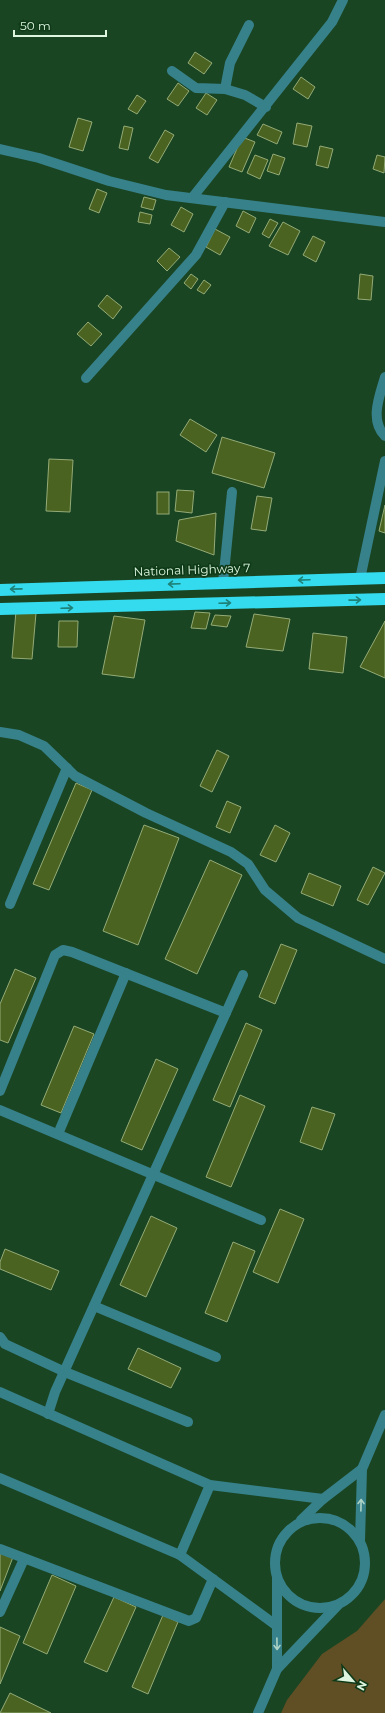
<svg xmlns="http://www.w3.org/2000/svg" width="385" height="1713" font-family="Montserrat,sans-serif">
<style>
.green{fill:#604f25}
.building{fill:#4a6320;stroke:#94ab77}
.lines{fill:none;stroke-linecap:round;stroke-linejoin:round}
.minor{stroke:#37818b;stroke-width:10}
.highway{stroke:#34daee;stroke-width:12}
.oneway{stroke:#1f8278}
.oneway2{stroke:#acd3c6}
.labels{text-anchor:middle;stroke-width:3.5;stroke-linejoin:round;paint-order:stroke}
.street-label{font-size:12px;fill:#def6e0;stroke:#0e3a18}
</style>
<rect width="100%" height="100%" fill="#1a4522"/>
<!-- green -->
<path class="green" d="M385,1599v114h-104l6,-13 35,-46 35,-23z"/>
<!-- building -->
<g class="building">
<path d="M195,52l17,11 -8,11 -16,-11z"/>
<path d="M301,77l14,10 -7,12 -15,-10z"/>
<path d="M178,83l11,8 -11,15 -11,-7z"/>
<path d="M206,93l11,7 -10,15 -11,-7z"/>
<path d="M137,95l9,6 -9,13 -9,-5z"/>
<path d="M78,118l14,4 -9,29 -14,-4z"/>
<path d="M297,123l15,3 -5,21 -14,-3z"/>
<path d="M263,124l19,8 -5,12 -20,-9z"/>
<path d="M124,126l9,2 -5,22 -9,-2z"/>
<path d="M165,130l9,5 -16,28 -9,-5z"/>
<path d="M242,137l13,5 -13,30 -13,-5z"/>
<path d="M320,146l13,3 -5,19 -12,-3z"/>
<path d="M273,154l12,4 -6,17 -12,-4z"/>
<path d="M255,155l13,5 -8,19 -13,-6z"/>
<path d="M377,155l8,2 -1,16 -11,-4z"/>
<path d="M97,189l10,4 -8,20 -10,-4z"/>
<path d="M144,197l12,3 -3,10 -12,-3z"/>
<path d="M181,207l12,7 -9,18 -13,-7z"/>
<path d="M243,211l13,7 -7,15 -13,-7z"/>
<path d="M140,212l12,3 -2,9 -12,-2z"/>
<path d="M270,219l8,4 -9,15 -7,-4z"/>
<path d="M283,222l17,9 -12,24 -19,-9z"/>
<path d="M215,229l15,8 -10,18 -14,-8z"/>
<path d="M313,236l12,6 -9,20 -13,-7z"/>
<path d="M169,248l11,9 -13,14 -10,-10z"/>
<path d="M191,274l7,5 -7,10 -7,-6z"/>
<path d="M360,274l13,2 -2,24 -13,-1z"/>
<path d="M204,280l7,5 -7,9 -7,-4z"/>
<path d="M107,295l15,12 -9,12 -15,-13z"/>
<path d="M88,322l14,12 -11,12 -14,-12z"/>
<path d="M190,419l27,16 -11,17 -26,-17z"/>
<path d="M222,437l53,16 -11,35 -52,-15z"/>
<path d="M49,459l24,1 -3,52 -24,-1z"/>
<path d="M177,490l17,1 -2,22 -17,-2z"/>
<rect x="157" y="492" width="12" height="22"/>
<path d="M257,496l15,2 -6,33 -15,-2z"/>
<path d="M385,505v28l-6,-2z"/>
<path d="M216,513l-2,42 -38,-14 3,-21z"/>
<path d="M16,611l20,2 -4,46 -20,-1z"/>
<path d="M195,612l15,1 -4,16 -15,-1z"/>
<path d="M254,614l36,5 -7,32 -37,-4z"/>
<path d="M215,615l16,1 -4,11 -16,-2z"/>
<path d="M114,616l31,4 -11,58 -32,-4z"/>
<path d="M59,621h19l-1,26h-19z"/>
<path d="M385,621v57l-25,-11z"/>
<path d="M313,633l34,4 -4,36 -34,-4z"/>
<path d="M217,750l12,6 -17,36 -12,-6z"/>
<path d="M76,783l16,7 -43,100 -16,-6z"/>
<path d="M227,801l14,6 -11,26 -14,-6z"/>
<path d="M144,825l35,13 -41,107 -35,-14z"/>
<path d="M275,825l15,8 -14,29 -16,-7z"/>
<path d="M210,860l32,15 -45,99 -32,-15z"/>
<path d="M373,867l12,6 -17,32 -11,-5z"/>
<path d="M309,873l32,13 -8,20 -32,-13z"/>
<path d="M281,944l16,6 -22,54 -16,-7z"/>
<path d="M15,969l21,9 -28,65 -8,-3v-36z"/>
<path d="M246,1023l16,7 -32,77 -17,-7z"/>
<path d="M74,1026l20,8 -33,79 -20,-8z"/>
<path d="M156,1059l22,10 -36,81 -21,-9z"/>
<path d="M240,1095l25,11 -34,81 -25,-10z"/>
<path d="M312,1107l23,7 -13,36 -22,-8z"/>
<path d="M280,1209l24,10 -26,64 -25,-11z"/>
<path d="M151,1216l26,12 -31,69 -26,-12z"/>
<path d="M233,1242l22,9 -28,71 -22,-9z"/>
<path d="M5,1249l54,22 -8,19 -51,-21v-7z"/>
<path d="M138,1348l43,20 -10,20 -43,-19z"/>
<path d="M0,1553l13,4 -13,34z"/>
<path d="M52,1575l24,11 -29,68 -24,-11z"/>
<path d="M114,1597l22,10 -29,65 -23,-10z"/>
<path d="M163,1615l15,7 -30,72 -16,-7z"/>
<path d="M0,1627l20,9 -20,48z"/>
<path d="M10,1693l41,20h-51z"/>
</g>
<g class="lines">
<!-- minor -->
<g class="minor">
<path d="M172,71l24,17 29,1 20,6 21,12"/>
<path d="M225,89l5,-26 19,-38"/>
<path d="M0,149l39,9 70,23 57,14 219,27"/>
<path d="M192,198l140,-176 11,-22"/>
<path d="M385,377c-5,18 -16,43 0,59"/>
<path d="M86,378l110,-123 29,-53"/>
<path d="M360,579l25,-118"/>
<path d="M223,583l9,-91"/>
<path d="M0,732l19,3 25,11 31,30 71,37 85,39 17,12 17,26 33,28 87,41"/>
<path d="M10,904l57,-136"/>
<path d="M0,1091l55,-136 8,-5 9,2 154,61"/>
<path d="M0,1110l261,110"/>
<path d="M58,1134l68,-161"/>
<path d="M94,1306l122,51"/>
<path d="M0,1337l5,7 60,28 123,50"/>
<path d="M0,1392l210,93 113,14"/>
<path d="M48,1414l7,-22 188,-417"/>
<path d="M0,1478l180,77 97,71"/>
<circle cx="320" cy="1563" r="45"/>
<path d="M301,1520l22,-21 39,-30"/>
<path d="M360,1541l2,-72 23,-54"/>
<path d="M0,1549l189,72 7,-3 17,-39"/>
<path d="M180,1555l30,-70"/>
<path d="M277,1579v90"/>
<path d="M0,1612l24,-53"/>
<path d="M258,1713l19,-44 61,-64"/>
</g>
<!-- highway -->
<g class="highway">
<path d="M0,590l385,-12"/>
<path d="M0,609l385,-10"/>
</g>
</g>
<!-- one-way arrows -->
<defs><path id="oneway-shaft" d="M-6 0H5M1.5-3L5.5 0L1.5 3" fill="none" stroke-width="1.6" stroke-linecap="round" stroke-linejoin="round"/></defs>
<g class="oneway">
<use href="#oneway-shaft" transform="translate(304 580) rotate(178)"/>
<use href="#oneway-shaft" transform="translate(174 584) rotate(178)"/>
<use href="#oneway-shaft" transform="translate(16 589) rotate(179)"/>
<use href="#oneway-shaft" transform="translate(355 600) rotate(-1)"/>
<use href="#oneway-shaft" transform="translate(225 603) rotate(-2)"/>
<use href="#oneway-shaft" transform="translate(67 608) rotate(-2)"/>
</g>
<g class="oneway2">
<use href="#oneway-shaft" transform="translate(361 1505) rotate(-89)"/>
<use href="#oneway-shaft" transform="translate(277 1644) rotate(89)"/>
</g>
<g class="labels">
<!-- street labels -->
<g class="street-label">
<text transform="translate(192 570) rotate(-2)" y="4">National Highway 7</text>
</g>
</g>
<!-- north arrow -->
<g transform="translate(353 1681) rotate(118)" stroke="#0e3a18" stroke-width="3" paint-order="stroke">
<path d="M0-3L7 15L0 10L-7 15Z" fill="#def6e0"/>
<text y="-6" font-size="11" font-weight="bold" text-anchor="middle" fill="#def6e0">N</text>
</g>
<!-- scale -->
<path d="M14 30v6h92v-6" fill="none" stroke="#def6e0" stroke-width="2"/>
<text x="20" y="30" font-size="12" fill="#def6e0" stroke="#0e3a18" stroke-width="3" paint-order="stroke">50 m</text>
</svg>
